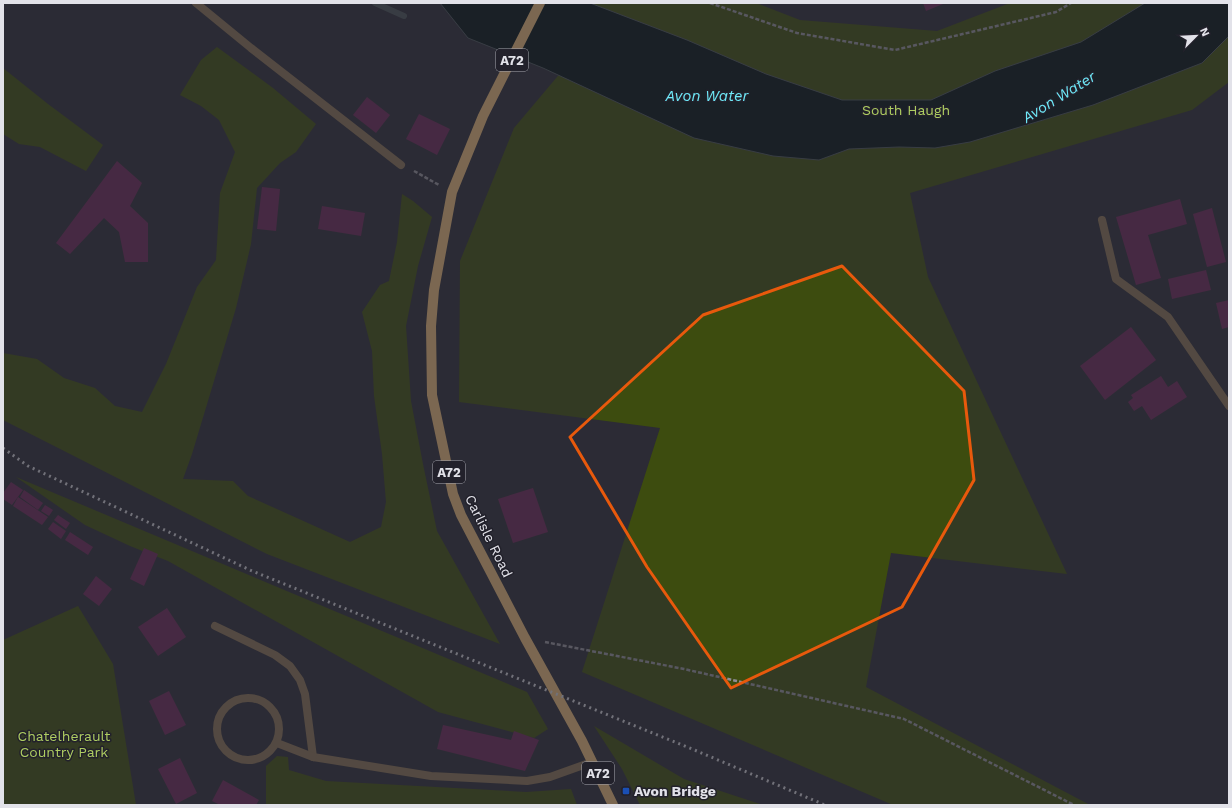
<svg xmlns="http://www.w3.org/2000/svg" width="1232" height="808" font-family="'Work Sans',sans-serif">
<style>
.green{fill:#3d4c0f}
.water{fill:#051315;stroke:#475155}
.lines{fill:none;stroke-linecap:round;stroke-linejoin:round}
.stream{stroke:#475155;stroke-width:6}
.building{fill:#672754}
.path{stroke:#8e8d95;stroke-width:2.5;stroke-dasharray:4 2;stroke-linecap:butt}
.service{stroke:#836e52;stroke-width:8}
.minor{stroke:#836e52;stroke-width:8}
.primary{stroke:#dbb073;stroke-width:10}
.rail{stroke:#c5c5cc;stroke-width:3;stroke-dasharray:2 4;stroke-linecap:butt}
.marked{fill:none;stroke:#e8590c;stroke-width:3;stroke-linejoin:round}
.transit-dot{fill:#1a4fb4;stroke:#22212b;stroke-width:1.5}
.labels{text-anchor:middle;stroke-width:3;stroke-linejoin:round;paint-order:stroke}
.shield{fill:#22212b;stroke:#a8a8b0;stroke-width:1}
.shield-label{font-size:13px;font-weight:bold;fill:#e2e2e9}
.park-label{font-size:14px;fill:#aecd61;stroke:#22212b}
.street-label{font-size:14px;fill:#e2e2e9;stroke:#22212b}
.poi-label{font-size:14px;font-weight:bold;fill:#e2e2e9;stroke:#22212b;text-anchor:start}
.water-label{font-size:15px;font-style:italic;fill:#6feaf9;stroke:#22212b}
</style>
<rect width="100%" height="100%" fill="#2c2b35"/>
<!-- green -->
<g class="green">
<path d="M587,3h169l44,17 137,11 73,-28h219v79l-37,28 -282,83 18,84 139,297 -176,-21 -25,134 224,118h-197l-311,-133 78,-244 -201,-26 1,-141 54,-133 59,-70z"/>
<path d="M217,47l56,41 43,36 -20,28 -16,11 -23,25 -6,56 -15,64 -44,146 -9,25 50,2 15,15 102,46 31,-15 5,-25 -4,-48 -8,-58 -2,-45 -10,-39 18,-27 9,-4 8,-39 5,-48 11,7 19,16 -14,49 -12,60 5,75 12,63 14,67 63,113 -233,-90 -264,-134v-67l34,6 27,19 31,10 20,18 27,6 24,-48 31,-77 19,-27 4,-67 15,-41 -16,-32 -18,-14 -21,-11 21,-35z"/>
<path d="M3,68l45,36 55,41 -17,26 -46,-24 -21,-3 -16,-10z"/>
<path d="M16,477l511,215 21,37 -14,9 -96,-26 -270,-151 -38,-15 -45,-21z"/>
<path d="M78,606l35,58 23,141h-133v-165z"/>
<path d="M594,726l90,53 79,26h-123l-18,-36z"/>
<path d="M277,756l11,1 1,13 37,11 200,11 45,-3 6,16h-311v-39z"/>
</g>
<!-- water -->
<path class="water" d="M440,3h150l97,37 79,34 76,26h89l64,-29 86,-29 64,-39h84v33l-27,27 -109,42 -123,37 -35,6 -36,-1 -50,2 -30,11 -46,-4 -79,-18 -151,-70 -75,-30z"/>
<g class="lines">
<!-- stream -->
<path class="stream" d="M375,3l29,13"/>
</g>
<!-- building -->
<g class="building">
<path d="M923,3h19l1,1 -17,7z"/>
<path d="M367,97l23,18 -14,18 -23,-18z"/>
<path d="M419,114l31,15 -13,26 -31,-16z"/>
<path d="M117,161l25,22 -12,23 18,17v39h-23l-6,-30 -15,-14 -34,36 -14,-11z"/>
<path d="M262,187l18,2 -4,42 -19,-2z"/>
<path d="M1180,199l7,25 -39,11 13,43 -25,7 -20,-68z"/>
<path d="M322,206l43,7 -4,23 -43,-7z"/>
<path d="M1212,208l14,54 -19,5 -14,-53z"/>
<path d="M1206,270l5,20 -39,9 -4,-20z"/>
<path d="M1229,300v27l-7,2 -6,-26z"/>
<path d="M1131,327l25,33 -51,40 -25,-34z"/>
<path d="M1161,376l7,11 9,-6 10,16 -36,23 -9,-14 -8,5 -6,-9 5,-4 -2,-3z"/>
<path d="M11,482l12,8 -11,15 -9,-6v-6z"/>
<path d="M533,488l15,44 -35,11 -15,-44z"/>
<path d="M24,490l19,13 -5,7 -18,-13z"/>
<path d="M18,497l30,20 -6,8 -29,-19z"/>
<path d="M45,505l8,5 -4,6 -8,-5z"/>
<path d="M58,515l12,8 -4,6 -12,-9z"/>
<path d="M53,522l13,9 -5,8 -13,-10z"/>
<path d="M70,532l23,15 -5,8 -23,-15z"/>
<path d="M144,548l14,6 -14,32 -14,-7z"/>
<path d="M96,576l16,13 -13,17 -16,-12z"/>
<path d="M167,608l19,29 -28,19 -20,-29z"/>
<path d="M169,691l17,34 -21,10 -16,-34z"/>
<path d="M443,725l68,15 3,-9 25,9 -14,31 -88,-22z"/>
<path d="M180,758l17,35 -21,11 -18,-35z"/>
<path d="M223,780l36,20 -3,5h-36l-8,-4z"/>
</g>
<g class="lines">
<!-- path -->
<g class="path">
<path d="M710,3l87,30 98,17 161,-38 15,-9"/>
<path d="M414,171l25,14"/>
<path d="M545,642l139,27 220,50 170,86"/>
</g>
<!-- service -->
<g class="service">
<path d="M196,3l55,45 150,117"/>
<path d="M215,626l60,29 15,11 10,14 5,14 8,63 118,19 96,5 23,-4 42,-15"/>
<circle cx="248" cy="729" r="31"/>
<path d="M277,743l36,14"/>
</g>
<!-- minor -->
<path class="minor" d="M1102,220l14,59 52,38 61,89"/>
<!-- primary -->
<path class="primary" d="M540,3l-57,113 -31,76 -18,98 -3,36 1,69 21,99 8,21 64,123 57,103 31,64"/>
<!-- rail -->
<path class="rail" d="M3,448l25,18 222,104 442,179 133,56"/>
</g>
<!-- marked area -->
<path d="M0 0H1232V808H0ZM842,266l122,125 10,89 -72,127 -171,81 -84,-121 -77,-130 133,-122z" fill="#2c2b35" fill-opacity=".55" fill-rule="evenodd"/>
<path class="marked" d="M842,266l122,125 10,89 -72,127 -171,81 -84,-121 -77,-130 133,-122z"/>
<!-- markers -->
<rect class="transit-dot" x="622" y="787" width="8" height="8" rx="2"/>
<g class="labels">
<!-- shield labels -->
<g class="shield">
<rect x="496" y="49" width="32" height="22" rx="3"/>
<rect x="433" y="461" width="32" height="22" rx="3"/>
<rect x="582" y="762" width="32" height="22" rx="3"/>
</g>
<g class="shield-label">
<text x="512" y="65">A72</text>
<text x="449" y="477">A72</text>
<text x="598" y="778">A72</text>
</g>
<!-- park labels -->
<g class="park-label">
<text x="906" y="115">South Haugh</text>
<text x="64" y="741">Chatelherault<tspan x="64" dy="16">Country Park</tspan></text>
</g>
<!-- street labels -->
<g class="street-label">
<text transform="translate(489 536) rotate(64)" y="5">Carlisle Road</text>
</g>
<!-- poi labels -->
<g class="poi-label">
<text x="634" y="796">Avon Bridge</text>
</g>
<!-- water labels -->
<g class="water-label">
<text x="707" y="101">Avon Water</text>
<text transform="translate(1059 97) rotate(-32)" y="5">Avon Water</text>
</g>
</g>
<!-- border -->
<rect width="1232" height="808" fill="none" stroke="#e2e2e9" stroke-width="8"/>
<!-- north arrow -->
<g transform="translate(1196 36) rotate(66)" stroke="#22212b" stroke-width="3" paint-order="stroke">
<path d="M0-3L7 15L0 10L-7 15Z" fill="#e2e2e9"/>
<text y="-6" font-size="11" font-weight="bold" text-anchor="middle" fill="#e2e2e9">N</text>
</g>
</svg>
